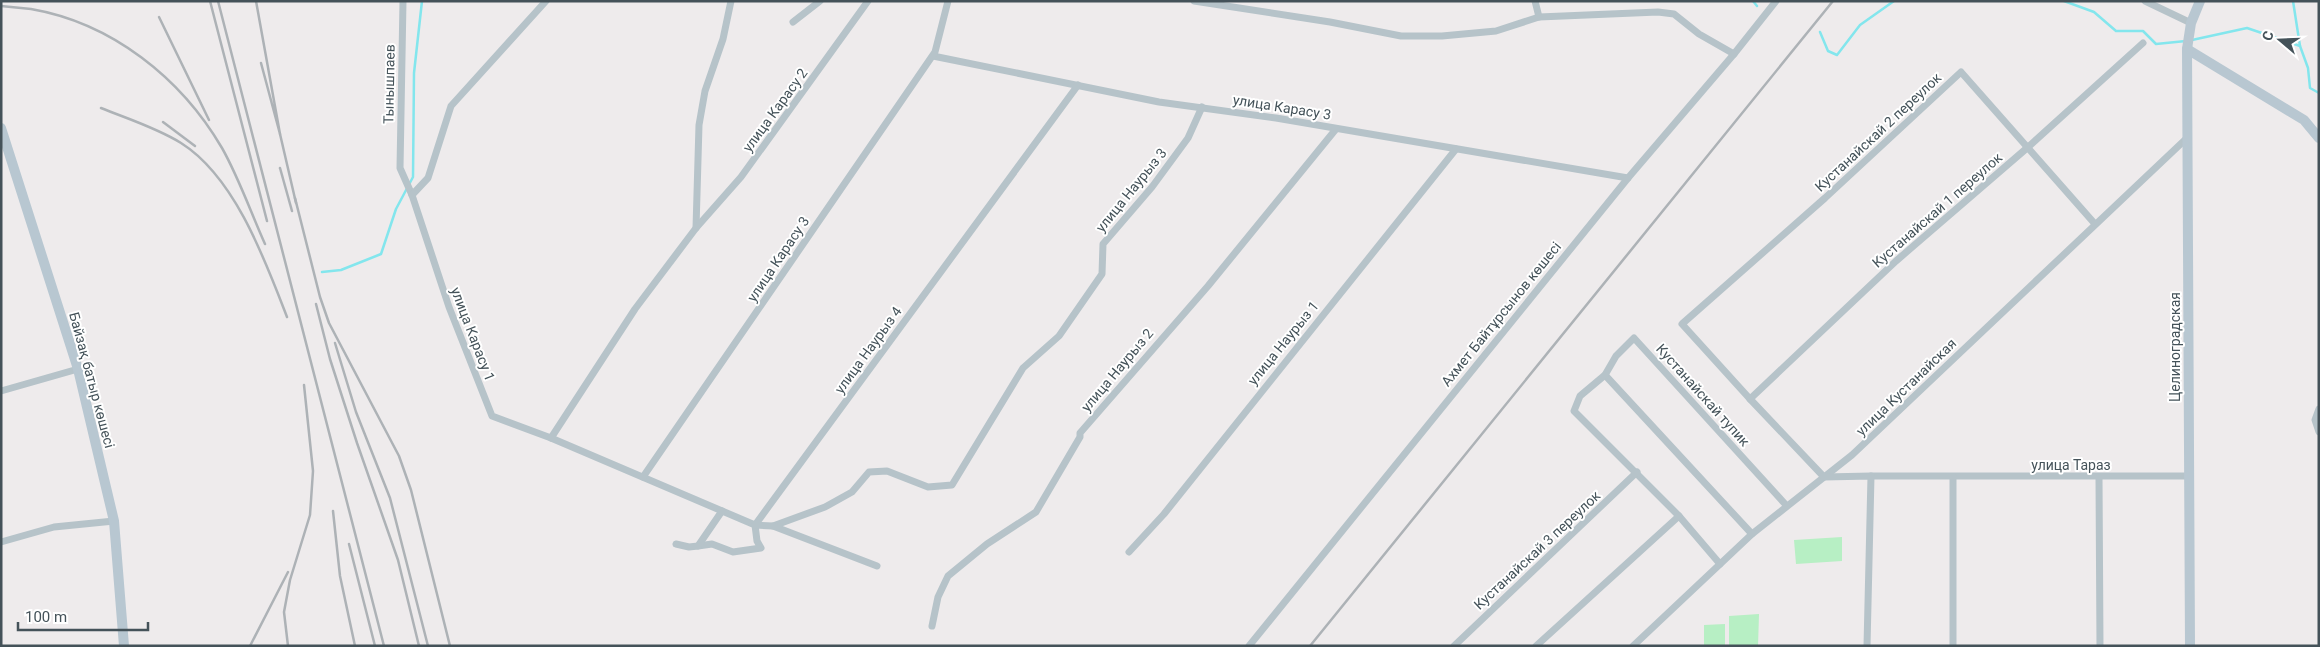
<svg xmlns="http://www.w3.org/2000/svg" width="2320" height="647" font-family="Roboto,sans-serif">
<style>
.park{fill:#b7efc4}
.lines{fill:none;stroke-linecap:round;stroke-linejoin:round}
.stream{stroke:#83e6ed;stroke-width:2.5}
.street{stroke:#b6c3c9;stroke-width:7}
.secondary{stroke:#b8c7d1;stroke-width:10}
.rail{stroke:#adb2b6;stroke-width:2.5}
.labels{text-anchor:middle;stroke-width:4;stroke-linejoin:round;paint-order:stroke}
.street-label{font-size:14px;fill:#445259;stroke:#fff}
</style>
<rect width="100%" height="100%" fill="#eeebec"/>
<!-- park -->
<g class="park">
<path d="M1842,537v24l-46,3 -2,-24z"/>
<path d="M1759,614l-1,32h-29v-30z"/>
<path d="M1725,624v22h-21v-21z"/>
</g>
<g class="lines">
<!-- stream -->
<g class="stream">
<path d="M1753,1l4,5"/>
<path d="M2064,1l30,11 22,19h27l13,13 30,-3"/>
<path d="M2293,1l7,45"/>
<path d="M1820,32l8,19 9,4 23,-30 34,-24"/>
<path d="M2192,40l55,-12 53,18 8,22 2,20 9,5"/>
<path d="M322,272l19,-2 40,-16 15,-45 17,-32 1,-104 8,-72"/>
</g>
<!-- street -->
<g class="street">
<path d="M403,1l-3,167 12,27 37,112 43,109 59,22 204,87 2,16 4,7 -28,4 -21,-8 -14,2"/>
<path d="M1194,1l136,21 71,14h41l54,-5 43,-14 119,-5 16,2 25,20 35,20"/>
<path d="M1535,1l4,16"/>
<path d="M2145,1l46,22"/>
<path d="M793,22l27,-21"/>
<path d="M933,56l226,46 117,16 352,60"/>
<path d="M412,195l16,-17 23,-72 95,-105"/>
<path d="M696,228l3,-103 6,-34 18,-52 8,-38"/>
<path d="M1605,375l147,159"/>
<path d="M1,391l77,-22"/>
<path d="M1750,399l146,-138 131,-113 116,-105"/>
<path d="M2319,409l-4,11 4,12"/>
<path d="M551,438l84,-129 61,-81 45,-51 127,-176"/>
<path d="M1871,476h319"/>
<path d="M643,477l292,-425 13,-51"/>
<path d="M2099,478l1,168"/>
<path d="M773,526l52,-19 27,-15 17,-20 18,-1 41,16 24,-2 71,-117 36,-32 43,-62 1,-30 49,-57 36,-49 14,-31"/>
<path d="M1,542l53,-15 60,-6"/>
<path d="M676,544l13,3 9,-1 24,-35"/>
<path d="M1129,552l35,-38 292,-365"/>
<path d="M1720,564l-41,-48 -105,-105 6,-15 25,-21 11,-19 18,-18 152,167"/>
<path d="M877,566l-104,-40 -18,-1 323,-440"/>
<path d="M932,626l6,-29 10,-21 39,-32 49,-32 44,-75v-4l128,-147 128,-157"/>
<path d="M1249,646l379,-468 106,-124 42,-53"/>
<path d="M1454,646l183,-174"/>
<path d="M1536,646l143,-130"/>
<path d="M1633,646l119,-112 100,-79 336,-318"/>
<path d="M1867,646l4,-170 -47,1 -74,-78 -68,-75 143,-126 136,-126 134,152"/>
<path d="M1953,646v-169"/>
</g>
<!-- secondary -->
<g class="secondary">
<path d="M2187,49l117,71 15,18"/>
<path d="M1,128l77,241 36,152 10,125"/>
<path d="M2190,646l-3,-597 4,-26 9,-22"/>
</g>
<!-- rail -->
<g class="rail">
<path d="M210,1l57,220"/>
<path d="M218,1l166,645"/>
<path d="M256,1l24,133 -19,-71"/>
<path d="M1,6c10,1 20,2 30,3 81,14 150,69 191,139 17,30 29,65 43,96"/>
<path d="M159,17l50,103"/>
<path d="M101,108c27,11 56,20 80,35 54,34 84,117 106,174"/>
<path d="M163,122l32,24"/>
<path d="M280,134l16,69"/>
<path d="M280,168l12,43"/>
<path d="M295,198l25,99 9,26 70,133 12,34 39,156"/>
<path d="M316,304l14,55 27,84 41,117 21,86"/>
<path d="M335,343l21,69 34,86 38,148"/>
<path d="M333,511l7,65 15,70"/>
<path d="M349,544l26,102"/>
<path d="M250,646l38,-74"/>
<path d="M288,646l-4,-34 6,-32 20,-65 3,-44 -9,-86"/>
<path d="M1310,646l523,-645"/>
</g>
</g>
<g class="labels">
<!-- street labels -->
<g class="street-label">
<text transform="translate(389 84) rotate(-89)" y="5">Тынышпаев</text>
<text transform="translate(1282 107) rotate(9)" y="5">улица Карасу 3</text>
<text transform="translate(775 110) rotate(-54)" y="5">улица Карасу 2</text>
<text transform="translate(1878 132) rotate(-43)" y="5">Кустанайскай 2 переулок</text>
<text transform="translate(1131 190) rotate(-51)" y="5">улица Наурыз 3</text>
<text transform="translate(1937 210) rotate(-41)" y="5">Кустанайскай 1 переулок</text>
<text transform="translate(778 259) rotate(-56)" y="5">улица Карасу 3</text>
<text transform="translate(1501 314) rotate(-51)" y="5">Ахмет Байтұрсынов көшесі</text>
<text transform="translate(473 334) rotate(69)" y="5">улица Карасу 1</text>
<text transform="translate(1283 343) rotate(-51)" y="5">улица Наурыз 1</text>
<text transform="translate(2175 347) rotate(-90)" y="5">Целиноградская</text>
<text transform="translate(868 350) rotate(-54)" y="5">улица Наурыз 4</text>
<text transform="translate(1117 370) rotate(-50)" y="5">улица Наурыз 2</text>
<text transform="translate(92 380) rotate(75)" y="5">Байзақ батыр көшесі</text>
<text transform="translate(1906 387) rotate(-44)" y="5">улица Кустанайская</text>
<text transform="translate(1703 395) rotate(48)" y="5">Кустанайскай тупик</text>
<text x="2071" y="470">улица Тараз</text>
<text transform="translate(1537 550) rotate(-43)" y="5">Кустанайскай 3 переулок</text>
</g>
</g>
<!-- border -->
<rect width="2320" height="647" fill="none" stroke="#445259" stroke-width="5"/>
<!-- north arrow -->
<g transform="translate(2280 40) rotate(289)" stroke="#ffffff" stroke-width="4" paint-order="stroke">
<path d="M0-4L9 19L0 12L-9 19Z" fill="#445259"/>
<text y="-8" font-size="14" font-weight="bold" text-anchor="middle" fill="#445259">С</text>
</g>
<!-- scale -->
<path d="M18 622v8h130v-8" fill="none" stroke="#445259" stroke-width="2.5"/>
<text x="25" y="622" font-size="15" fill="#445259" stroke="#ffffff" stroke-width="4" paint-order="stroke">100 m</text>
</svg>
